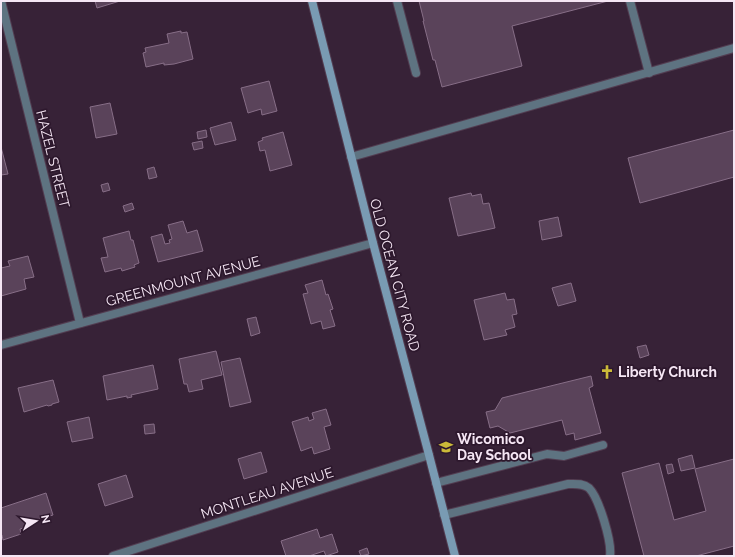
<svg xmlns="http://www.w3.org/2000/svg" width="735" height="557" font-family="Raleway,sans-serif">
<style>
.building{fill:#5a435a;stroke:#876e87}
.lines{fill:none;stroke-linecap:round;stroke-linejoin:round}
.lane-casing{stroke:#523d51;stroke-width:10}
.street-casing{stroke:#523d51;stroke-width:10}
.secondary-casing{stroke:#523d51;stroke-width:10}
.lane{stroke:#5e7381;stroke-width:8}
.street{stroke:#5e7381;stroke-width:8}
.secondary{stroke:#799bb3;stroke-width:8}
.labels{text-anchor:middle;stroke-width:3.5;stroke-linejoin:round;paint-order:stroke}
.street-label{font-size:14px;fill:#f5e6f4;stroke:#2d182d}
.poi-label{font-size:14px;font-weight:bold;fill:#f5e6f4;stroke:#2d182d;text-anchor:start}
</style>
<rect width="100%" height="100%" fill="#372237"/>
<!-- building -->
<g class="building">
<path d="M95,1h25l-23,7z"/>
<path d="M419,1h189l-96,25 10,40 -80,21 -7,-27h-2l-10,-39h1z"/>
<path d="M181,31v2l6,-1 6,27 -19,5 -10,1v-2l-18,4 -3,-14 3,-1 -1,-4 24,-5 -2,-9z"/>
<path d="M269,81l8,30 -15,4 -1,-6 -13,4 -7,-25z"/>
<path d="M110,103l7,31 -21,4 -6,-31z"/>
<path d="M231,122l5,18 -21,5 -5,-17z"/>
<path d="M206,130l1,7 -9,2 -1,-7z"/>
<path d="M734,130v47l-94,26 -12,-45z"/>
<path d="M283,132l9,33 -22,6 -5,-21 -5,1 -2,-9 5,-2 -1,-2z"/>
<path d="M202,141l1,7 -9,2 -2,-7z"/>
<path d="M1,147l7,27 -7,1z"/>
<path d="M154,167l3,10 -8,2 -2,-10z"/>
<path d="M108,183l2,7 -7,2 -2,-7z"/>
<path d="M471,193l1,3 9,-2 2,10 6,-1 6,25 -37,8 -9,-38z"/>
<path d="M132,203l2,6 -9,3 -2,-6z"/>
<path d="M558,217l4,19 -20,4 -3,-19z"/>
<path d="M183,221l4,12 10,-3 6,21 -45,11 -7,-25 11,-3 3,10 5,-1 -1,-3 3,-1 -4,-14z"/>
<path d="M129,231l2,9h2l6,23 -5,2 1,2 -13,4 -1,-3 -16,4 -4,-14 7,-1 -5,-19z"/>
<path d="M28,256l6,21 -10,2 2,10 -25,7v-28l9,-2 -2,-5z"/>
<path d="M322,280l4,15 2,-1 5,15 -3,1 5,16 -12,3 -2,-8 -10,3 -8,-30 5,-1 -3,-8z"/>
<path d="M571,283l5,18 -18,5 -6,-18z"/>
<path d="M505,293l2,7 7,-1 3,15 -5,1 3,12 -10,3 2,5 -23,5 -10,-40z"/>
<path d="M256,317l4,16 -9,3 -4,-17z"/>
<path d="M646,345l3,10 -9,3 -3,-11z"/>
<path d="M216,351l6,24 -21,5 2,9 -14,3 -2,-8h-3l-5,-25z"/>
<path d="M240,358l11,44 -21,5 -9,-45z"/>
<path d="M153,365l5,24 -27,6 1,2 -5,1v-2l-20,4 -4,-24z"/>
<path d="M591,376l2,10 -4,2 12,45 -26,7 -1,-7 -8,2 -4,-15 -52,13 -12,-7 -8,2 -4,-16 9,-2 7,-12z"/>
<path d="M53,380l6,22 -7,2v1l-4,1 -1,-1 -23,7 -6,-24z"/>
<path d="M326,409l5,16 -7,2 6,22 -16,5 -2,-7 -11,4 -9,-29 16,-5 1,4 5,-2 -2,-6z"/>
<path d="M89,417l4,21 -21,4 -5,-20z"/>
<path d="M154,424l1,9 -10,1 -1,-9z"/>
<path d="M261,452l6,20 -23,7 -6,-20z"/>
<path d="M692,455l3,13 -14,3 -3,-12z"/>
<path d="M734,459v87l-38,10h-52l-22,-83 37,-10 15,57 32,-9 -11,-42z"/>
<path d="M672,464l2,8 -6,2 -2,-9z"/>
<path d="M126,475l7,22 -28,9 -7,-22z"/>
<path d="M46,493l7,22 -19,6 1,3 -15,5 1,5 -18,6 -1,-5h-1v-27z"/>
<path d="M317,529l3,9 12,-4 6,18 -12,4 -2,-5 -15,5h-23l-5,-15z"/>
<path d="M367,548l2,6 -8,2 -2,-5z"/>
</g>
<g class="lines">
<defs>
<g id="lane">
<path d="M397,1l19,72"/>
<path d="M630,1l19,72"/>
<path d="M351,157l383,-109"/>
<path d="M436,483l111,-29 17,2 39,-11"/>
<path d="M444,515l124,-31c7,0 15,-1 21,4 10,10 23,54 21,68"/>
</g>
<g id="street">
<path d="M1,1l79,322"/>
<path d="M1,345l372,-102"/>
<path d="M113,556l316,-101"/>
</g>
<path id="secondary" d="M312,1l61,242 56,212 26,101"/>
</defs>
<!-- lane casing -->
<use href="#lane" class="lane-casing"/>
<!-- street casing -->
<use href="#street" class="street-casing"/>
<!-- secondary casing -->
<use href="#secondary" class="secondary-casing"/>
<!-- lane -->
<use href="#lane" class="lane"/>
<!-- street -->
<use href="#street" class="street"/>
<!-- secondary -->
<use href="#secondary" class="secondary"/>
</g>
<!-- icons -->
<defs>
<symbol id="church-bare" viewBox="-9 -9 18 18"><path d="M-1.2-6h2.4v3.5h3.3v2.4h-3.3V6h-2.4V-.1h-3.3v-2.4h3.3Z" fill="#cbba39" stroke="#2d182d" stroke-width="2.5" paint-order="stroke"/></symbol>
<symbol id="school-bare" viewBox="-9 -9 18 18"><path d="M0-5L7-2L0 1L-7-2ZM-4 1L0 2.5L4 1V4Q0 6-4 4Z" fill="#cbba39" stroke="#2d182d" stroke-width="2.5" paint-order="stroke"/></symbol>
</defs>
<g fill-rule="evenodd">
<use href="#church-bare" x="597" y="362" width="20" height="20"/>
<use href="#school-bare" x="436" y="437" width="20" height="20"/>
</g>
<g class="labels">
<!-- street labels -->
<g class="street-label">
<text transform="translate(53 159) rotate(76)" y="5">HAZEL STREET</text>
<text transform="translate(395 275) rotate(75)" y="5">OLD OCEAN CITY ROAD</text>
<text transform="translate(183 281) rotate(-15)" y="5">GREENMOUNT AVENUE</text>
<text transform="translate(267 493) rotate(-18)" y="5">MONTLEAU AVENUE</text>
</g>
<!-- poi labels -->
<g class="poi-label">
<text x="618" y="377">Liberty Church</text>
<text x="457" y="444">Wicomico<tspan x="457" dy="16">Day School</tspan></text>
</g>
</g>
<!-- border -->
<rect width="735" height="557" fill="none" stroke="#f5e6f4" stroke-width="4"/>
<!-- north arrow -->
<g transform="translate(36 521) rotate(78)" stroke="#2d182d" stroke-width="3" paint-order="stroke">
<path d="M0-3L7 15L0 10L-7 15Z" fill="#f5e6f4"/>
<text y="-6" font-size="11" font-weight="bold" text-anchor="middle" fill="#f5e6f4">N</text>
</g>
</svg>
